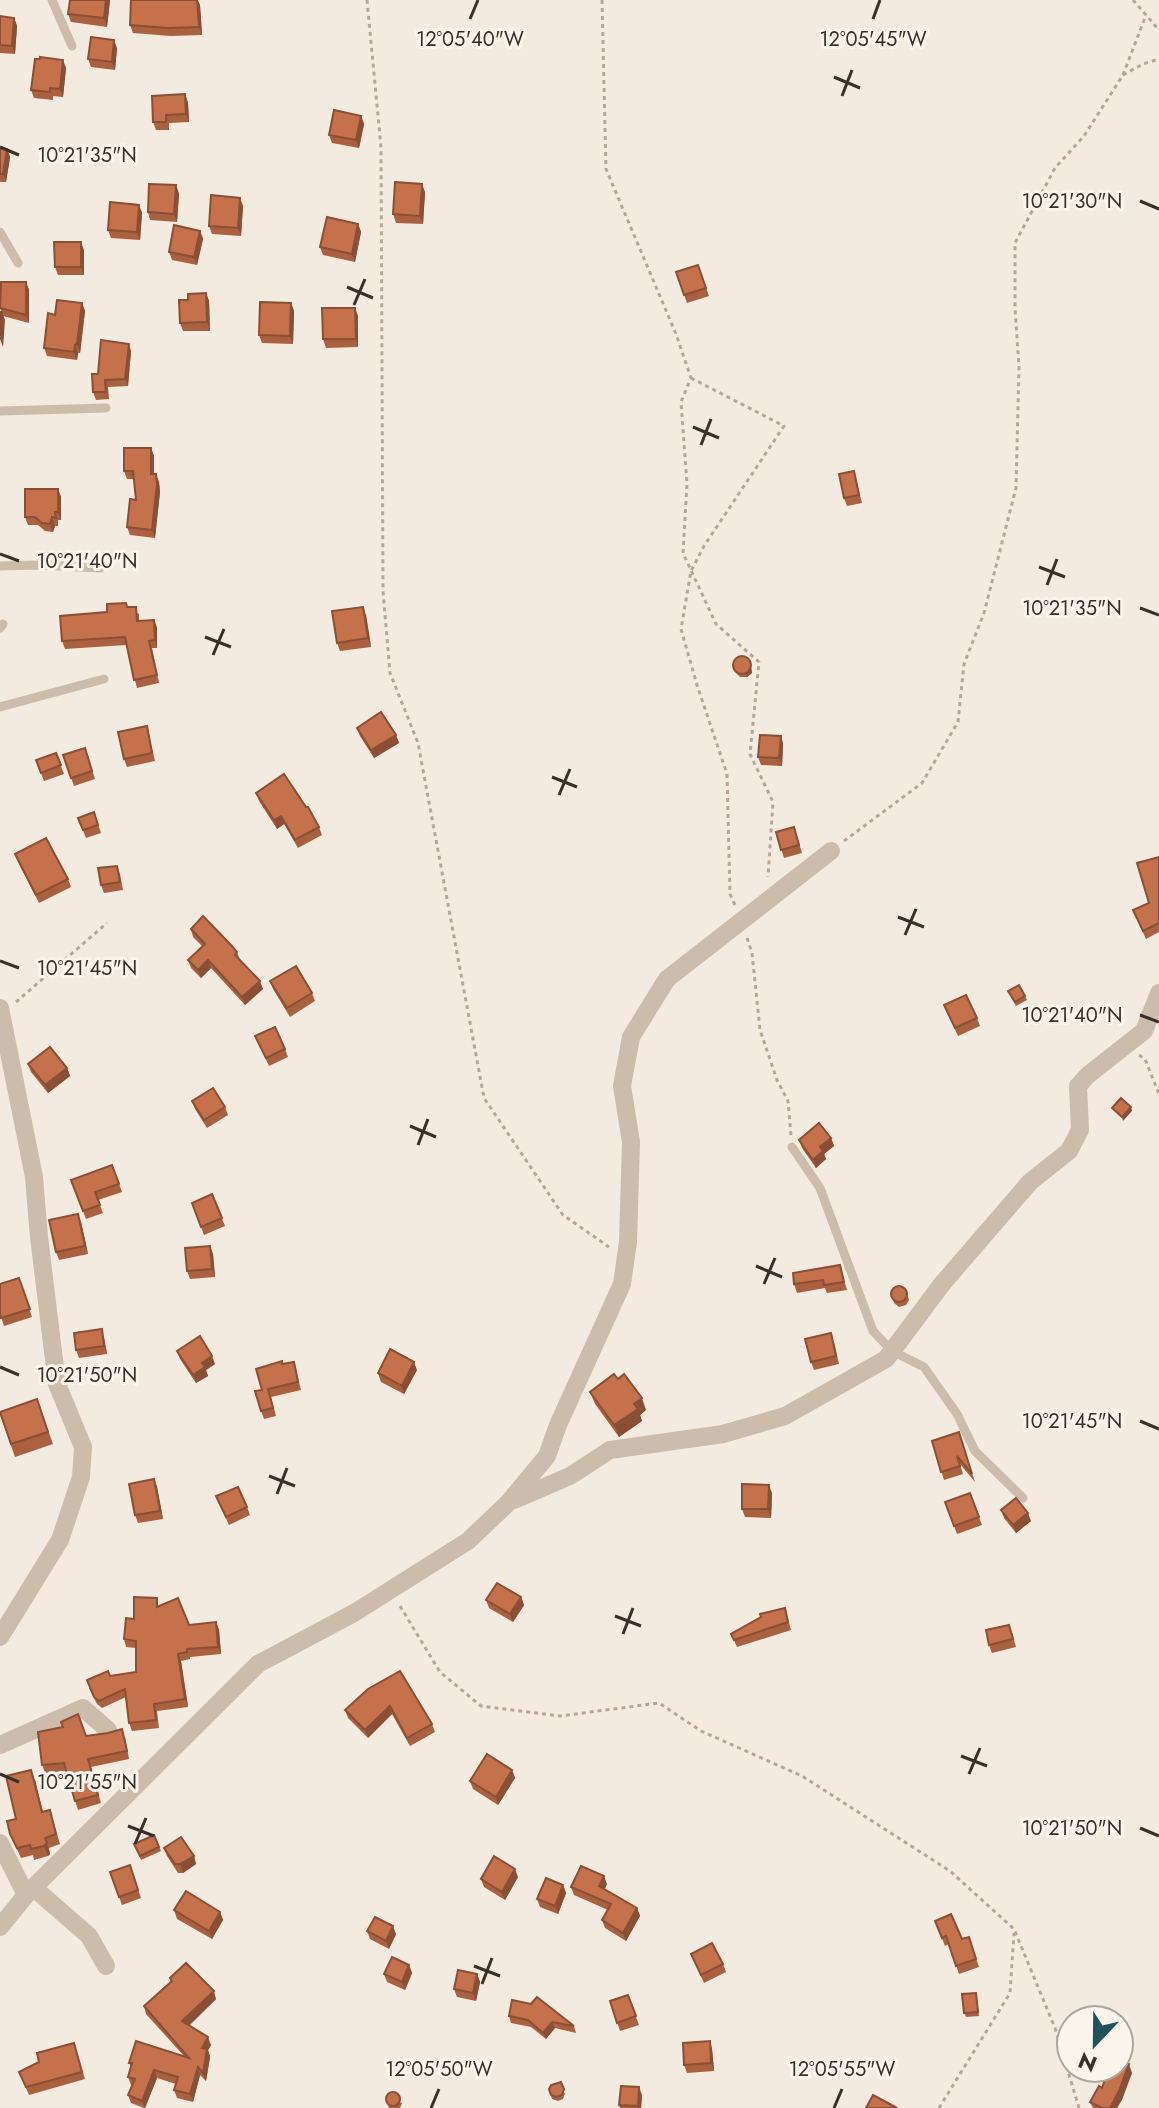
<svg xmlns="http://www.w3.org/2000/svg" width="1159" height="2108" viewBox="0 0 1159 2108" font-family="Jost,sans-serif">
<rect width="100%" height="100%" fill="#f3ebdf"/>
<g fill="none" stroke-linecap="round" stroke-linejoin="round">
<!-- path -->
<g stroke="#b7a695" stroke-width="3" stroke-dasharray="4 4" stroke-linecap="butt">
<polyline points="367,0 381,147 383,591 390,673 418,743 484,1098 563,1215 609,1247"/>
<polyline points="602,0 606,169 676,334 691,378 681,402 687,484 683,553 716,624 759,662 750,754 773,802 768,877"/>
<polyline points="1133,0 1159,30"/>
<polyline points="1123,75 1146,15"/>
<polyline points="691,378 784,426 704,546 691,571 681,629 697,685 727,774 730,894 735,905"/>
<polyline points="844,841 922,783 958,722 964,664 984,613 1016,488 1019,367 1015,308 1015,243 1055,168 1084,136 1123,75 1143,64 1159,59"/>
<polyline points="747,938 752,953 760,1030 777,1080 788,1101 791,1136"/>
<polyline points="16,1002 107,923"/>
<polyline points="1139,1055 1145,1059 1159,1094"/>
<polyline points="400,1606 440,1672 481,1706 560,1716 659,1703 701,1731 802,1776 950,1871 1014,1929 1055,2028 1079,2108"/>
<polyline points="939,2108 1010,1993 1014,1933"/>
</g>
<!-- lane -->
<g stroke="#cbbcab" stroke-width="9">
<polyline points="52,0 72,46"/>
<polyline points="0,232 18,263"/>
<polyline points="0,411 106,408"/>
<polyline points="0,566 39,565 100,568"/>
<polyline points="0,628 3,624"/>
<polyline points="0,707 104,679"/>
<polyline points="792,1147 820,1188 873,1331 892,1351 924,1367 957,1414 975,1451 1023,1498"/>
</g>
<!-- street -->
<g stroke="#cbbcab" stroke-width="18">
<polyline points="0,1008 34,1177 39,1237 57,1384 83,1447 81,1477 60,1540 0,1637"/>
<polyline points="514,1500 570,1476 610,1450 723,1434 785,1416 886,1359 942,1284 1030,1182 1069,1151 1080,1130 1078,1086 1088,1075 1144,1031 1159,993"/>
<polyline points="0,1745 83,1708 108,1730"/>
<polyline points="0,1843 26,1895"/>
<polyline points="34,1888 89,1936 106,1966"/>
<polyline points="0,1927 26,1895 258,1664 354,1613 468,1541 508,1503 547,1456 558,1425 622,1284 628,1242 631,1142 622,1086 631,1037 667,979 831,851"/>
</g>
</g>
<!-- wall -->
<g fill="#a96140">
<polygon points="70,0 110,0 107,27 71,22 68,14"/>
<polygon points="131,0 198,0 200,5 202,35 171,36 133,33 130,25"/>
<polygon points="0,16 14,18 17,26 15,54 0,53"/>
<polygon points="117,48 115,70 91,67 88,59"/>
<polygon points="66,68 63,97 53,96 53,100 34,98 31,90"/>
<polygon points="185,94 188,103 189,122 169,123 169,130 156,130 153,122"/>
<polygon points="361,116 364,124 359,148 332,143 329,135"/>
<polygon points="0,148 7,149 10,157 6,182 0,182"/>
<polygon points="176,185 179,194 177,222 150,220 148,212"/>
<polygon points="425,192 423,224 396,223 393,214"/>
<polygon points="139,205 142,213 140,240 111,238 108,230"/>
<polygon points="243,206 241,236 212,234 209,226"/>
<polygon points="358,224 361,232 355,262 323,255 320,247"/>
<polygon points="200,231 203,239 197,265 172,260 169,252"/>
<polygon points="84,250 84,275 58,275 55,267"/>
<polygon points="698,265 709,296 687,303 676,272"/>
<polygon points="26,282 29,290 29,323 3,316 0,308"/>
<polygon points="206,293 209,301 210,331 183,331 180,323 188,300"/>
<polygon points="82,303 85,311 80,353 78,353 77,360 47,356 44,348 55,315"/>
<polygon points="291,303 294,311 293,344 262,343 259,335"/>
<polygon points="358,316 358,347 326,348 323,339"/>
<polygon points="131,351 128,386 108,387 109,399 96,400 93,392 98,374"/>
<polygon points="151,448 154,456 154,474 159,482 160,492 155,538 130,535 127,527 136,500 134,479 127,479 124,471"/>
<polygon points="854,471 862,503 847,506 844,498"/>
<polygon points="58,489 61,497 61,520 58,520 58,526 55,526 53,532 45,531 38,525 28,525 25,517"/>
<polygon points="126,603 128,607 139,614 139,620 154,620 157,628 157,648 152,648 159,683 137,688 126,645 65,649 62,641 107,612"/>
<polygon points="366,615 371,647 340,651 337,643"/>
<polygon points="750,662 752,673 747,677 740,677 735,672 733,668"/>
<polygon points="147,726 155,761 127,767 124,759"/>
<polygon points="357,728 396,735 399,743 374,758 360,736"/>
<polygon points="781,736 783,744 782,766 761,765 758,757"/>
<polygon points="85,748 95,779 74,786 63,755"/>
<polygon points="56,753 64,774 44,781 36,760"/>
<polygon points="256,793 319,827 322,835 298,848 284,824 277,829 259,801"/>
<polygon points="94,812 101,833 86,838 78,818"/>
<polygon points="794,827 802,853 784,858 776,832"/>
<polygon points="15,854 68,879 71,887 39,903 18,862"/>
<polygon points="1159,857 1159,932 1146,939 1133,910 1149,903"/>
<polygon points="117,866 120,874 123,890 104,893 101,885"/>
<polygon points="191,929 237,952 240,960 263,989 245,1005 211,968 201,978 191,968 188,960 202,946 193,937"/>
<polygon points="270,981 312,993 315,1001 290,1017 273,989"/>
<polygon points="1008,991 1025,996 1027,1000 1016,1006"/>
<polygon points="944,1005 977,1018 980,1026 958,1036"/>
<polygon points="255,1036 285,1049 288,1057 269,1066"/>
<polygon points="28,1064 67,1068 70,1076 48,1093 31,1072"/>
<polygon points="192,1101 225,1107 228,1115 207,1128 195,1109"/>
<polygon points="831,1138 834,1146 824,1154 826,1159 816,1168 802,1148 799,1140"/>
<polygon points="112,1165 122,1192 98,1200 103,1213 86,1219 71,1180"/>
<polygon points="212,1194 225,1226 204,1235 192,1203"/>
<polygon points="81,1222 88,1254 59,1260 56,1252"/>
<polygon points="213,1254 215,1277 190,1279 187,1271"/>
<polygon points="840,1265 847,1290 827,1293 825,1288 797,1293 794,1284"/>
<polygon points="19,1278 32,1317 4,1326 0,1314"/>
<polygon points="906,1289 909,1300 906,1305 899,1307 894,1303 891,1293"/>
<polygon points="104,1338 107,1354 79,1358 76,1350"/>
<polygon points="834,1342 839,1364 814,1370 811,1362"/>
<polygon points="177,1351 215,1364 206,1370 208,1376 196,1383 180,1359"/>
<polygon points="283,1364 296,1370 301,1390 271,1397 276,1416 264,1419 261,1411 262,1390"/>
<polygon points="417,1370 404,1394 381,1382 378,1373"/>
<polygon points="590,1392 646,1410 640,1415 642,1421 619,1437 595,1404"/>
<polygon points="37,1399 53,1444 15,1457 0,1414"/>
<polygon points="959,1432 975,1482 960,1464 963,1474 944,1480 932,1441"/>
<polygon points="154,1479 157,1487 163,1519 138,1523 135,1515"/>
<polygon points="772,1493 771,1518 745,1517 742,1509"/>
<polygon points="970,1493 982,1525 957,1534 945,1502"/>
<polygon points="216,1496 247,1507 250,1515 229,1525"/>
<polygon points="1001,1510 1031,1521 1016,1533 1004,1518"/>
<polygon points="521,1597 524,1605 513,1622 489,1608 486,1600"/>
<polygon points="160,1606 189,1625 216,1622 219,1630 221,1654 190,1657 190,1659 181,1661 188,1707 157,1711 159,1728 132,1731 129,1723 126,1697 102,1708 97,1704 89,1688 110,1676 136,1672 136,1648 126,1647 124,1639 134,1619"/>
<polygon points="785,1608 791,1630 737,1647 731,1634"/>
<polygon points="1012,1633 1016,1647 992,1653 989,1645"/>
<polygon points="368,1689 432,1724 435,1732 410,1746 392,1714 368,1738 348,1718 345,1710"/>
<polygon points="86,1736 125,1737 129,1759 91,1767 101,1803 78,1810 66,1771 45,1773 42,1765"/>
<polygon points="512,1770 515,1778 498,1805 473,1789 470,1781"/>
<polygon points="35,1780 43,1812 50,1810 60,1844 49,1848 50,1854 48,1856 34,1860 33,1855 21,1858 10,1834 16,1819"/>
<polygon points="154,1835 161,1851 141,1860 134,1844"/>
<polygon points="164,1848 194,1856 196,1864 183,1873 178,1873 167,1856"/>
<polygon points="130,1865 141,1898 122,1905 110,1872"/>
<polygon points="518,1877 505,1900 484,1887 481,1879"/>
<polygon points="607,1884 605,1889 637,1908 640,1916 626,1941 605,1928 602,1920 608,1910 574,1895 571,1887"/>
<polygon points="563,1885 566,1893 558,1914 540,1907 537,1899"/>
<polygon points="174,1910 220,1912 223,1920 212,1939 177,1919"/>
<polygon points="935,1921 962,1939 969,1937 979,1967 959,1974 949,1944 945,1946"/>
<polygon points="367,1931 396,1934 389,1949 370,1939"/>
<polygon points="691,1954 723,1964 726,1972 704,1983"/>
<polygon points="409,1965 412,1973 405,1990 387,1982 384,1974"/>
<polygon points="477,1974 480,1982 476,2001 457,1997 454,1989"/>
<polygon points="170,1978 216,1999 189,2026 211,2045 208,2050 210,2057 206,2081 200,2075 193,2102 177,2098 174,2090 176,2084 157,2078 145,2108 144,2108 131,2103 128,2095 132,2085 131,2085 128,2077 131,2067 129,2063 184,2056 146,2014 144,2006 171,1982"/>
<polygon points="628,1995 639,2025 620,2031 610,2001"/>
<polygon points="977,1997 979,2016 966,2017 964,2013"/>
<polygon points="531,2004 574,2026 576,2033 555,2028 546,2039 531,2027 511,2023 509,2016"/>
<polygon points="710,2041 712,2049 714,2071 687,2073 684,2065"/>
<polygon points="74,2043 85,2079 29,2095 19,2072"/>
<polygon points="1132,2073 1117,2108 1093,2108 1090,2102 1102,2088"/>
<polygon points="549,2089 565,2093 563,2099 558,2101 552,2099"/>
<polygon points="642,2095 641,2108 620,2108 619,2105"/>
<polygon points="386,2098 402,2103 400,2108 389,2108"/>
</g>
<!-- shaded-wall -->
<g fill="#8a4f34">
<polygon points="106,0 110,0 107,27 104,18"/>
<polygon points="197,0 200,5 202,35 199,27"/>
<polygon points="14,18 17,26 15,54 12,46"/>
<polygon points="114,40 117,48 115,70 112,62"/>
<polygon points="63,60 66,68 63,97 60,89"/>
<polygon points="185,94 188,103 189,122 186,114"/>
<polygon points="361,116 364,124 359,148 356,140"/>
<polygon points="7,149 10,157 6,182 3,174"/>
<polygon points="422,184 425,192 423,224 420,216"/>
<polygon points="176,185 179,194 177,222 174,214"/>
<polygon points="240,198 243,206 241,236 238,228"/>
<polygon points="139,205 142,213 140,240 137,232"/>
<polygon points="358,224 361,232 355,262 352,254"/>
<polygon points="200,231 203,239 197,265 194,257"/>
<polygon points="81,242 84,250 84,275 81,267"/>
<polygon points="26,282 29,290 29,323 26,315"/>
<polygon points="206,293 209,301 210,331 207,322"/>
<polygon points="82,303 85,311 80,353 77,344"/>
<polygon points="291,303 294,311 293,344 290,336"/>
<polygon points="355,308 358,316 358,347 356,339"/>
<polygon points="2,312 5,320 3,347 0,339"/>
<polygon points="129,344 131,351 128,386 125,379"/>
<polygon points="75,345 78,353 77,360 74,352"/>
<polygon points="151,448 154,456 154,482 151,474"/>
<polygon points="156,474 159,482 160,492 155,538 152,530"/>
<polygon points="58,489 61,497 61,520 58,512"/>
<polygon points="52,517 55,526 53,532 50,524"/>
<polygon points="363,607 366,615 371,647 368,638"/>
<polygon points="154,620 157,628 157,648 155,640"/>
<polygon points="750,662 752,673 747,677 745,673"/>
<polygon points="396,735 399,743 374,758 371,750"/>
<polygon points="781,736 783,744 782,766 779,758"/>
<polygon points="281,816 284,824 277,829 274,820"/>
<polygon points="208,960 211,968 201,978 198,970"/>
<polygon points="260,981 263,989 245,1005 242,997"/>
<polygon points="67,1068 70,1076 48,1093 45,1085"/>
<polygon points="1131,1107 1132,1111 1123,1121 1122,1117"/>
<polygon points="831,1138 834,1146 824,1154 826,1159 816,1168 813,1160 820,1147"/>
<polygon points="78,1214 81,1222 88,1254 85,1246"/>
<polygon points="210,1246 213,1254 215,1277 212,1269"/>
<polygon points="102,1329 104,1338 107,1354 104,1346"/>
<polygon points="212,1356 215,1364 206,1370 208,1376 196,1383 193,1375 202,1363"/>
<polygon points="414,1362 417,1370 404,1394 402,1386"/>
<polygon points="642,1398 646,1410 640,1415 642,1421 619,1437 614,1425 634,1404"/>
<polygon points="154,1479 157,1487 163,1519 160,1511"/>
<polygon points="769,1485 772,1493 771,1518 768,1509"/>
<polygon points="1028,1513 1031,1521 1016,1533 1013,1525"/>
<polygon points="521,1597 524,1605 513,1622 510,1614"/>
<polygon points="216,1622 219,1630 221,1654 218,1647"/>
<polygon points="178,1654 181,1661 188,1707 185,1699"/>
<polygon points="390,1706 392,1714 368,1738 365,1730"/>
<polygon points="31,1770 35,1780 45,1823 42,1812"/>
<polygon points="512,1770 515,1778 498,1805 496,1797"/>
<polygon points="45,1838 50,1854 48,1856 44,1846"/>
<polygon points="194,1856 196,1864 183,1873 180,1864"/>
<polygon points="515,1869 518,1877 505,1900 502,1892"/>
<polygon points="604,1876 607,1884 602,1894 599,1886"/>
<polygon points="563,1885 566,1893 558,1914 555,1906"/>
<polygon points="637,1908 640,1916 626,1941 623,1933"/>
<polygon points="220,1912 223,1920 212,1939 209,1931"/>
<polygon points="393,1926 396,1934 389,1949 386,1941"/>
<polygon points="409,1965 412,1973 405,1990 402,1982"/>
<polygon points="477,1974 480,1982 476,2001 473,1993"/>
<polygon points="214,1991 216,1999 185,2029 182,2021"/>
<polygon points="552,2022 555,2028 546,2039 543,2033"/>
<polygon points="208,2037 211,2045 208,2050 210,2057 206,2081 203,2073 202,2048"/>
<polygon points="710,2041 712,2049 714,2071 711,2063"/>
<polygon points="1129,2064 1132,2073 1122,2100 1117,2108 1110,2108"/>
<polygon points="198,2067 200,2075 193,2102 190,2094"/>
<polygon points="154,2070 157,2078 145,2108 142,2101"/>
<polygon points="639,2087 642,2095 641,2108 638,2108 638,2106"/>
</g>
<!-- building -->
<g fill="#c5714b" stroke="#8a4f34" stroke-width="2">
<polygon points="70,0 106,0 104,18 68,14"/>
<polygon points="131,0 197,0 199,27 168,28 130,25"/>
<polygon points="0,16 14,18 12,46 0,45"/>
<polygon points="91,37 114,40 112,62 88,59"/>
<polygon points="40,57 63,60 60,89 50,88 50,92 31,90 35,59 40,59"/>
<polygon points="185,94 186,114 166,115 166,122 153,122 152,96"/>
<polygon points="334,110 361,116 356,140 329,135"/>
<polygon points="0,148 7,149 3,174 0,174"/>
<polygon points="395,182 422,184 420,216 393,214"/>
<polygon points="149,184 176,185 174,214 148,212"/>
<polygon points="211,195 240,198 238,228 209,226"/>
<polygon points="110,202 139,205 137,232 108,230"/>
<polygon points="327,217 358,224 352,254 320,247"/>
<polygon points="174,225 200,231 194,257 169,252"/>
<polygon points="54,242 81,242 81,267 55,267"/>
<polygon points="698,265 706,288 684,295 676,272"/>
<polygon points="1,282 26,282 26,315 0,308"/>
<polygon points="206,293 207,322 180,323 179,300 188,300 188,294"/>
<polygon points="57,300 82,303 77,344 75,345 74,352 44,348 48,313 55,315"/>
<polygon points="260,302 291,303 290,336 259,335"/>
<polygon points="322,308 355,308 356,339 323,339"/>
<polygon points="0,312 2,312 0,336"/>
<polygon points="101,340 129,344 125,379 105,380 106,392 93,392 92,374 98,374"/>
<polygon points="124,448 151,448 151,474 156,474 157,484 152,530 127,527 130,499 136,500 133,471 124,471"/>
<polygon points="854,471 859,495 844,498 839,474"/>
<polygon points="25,489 58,489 58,512 55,512 56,518 52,517 50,524 42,523 35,517 25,517"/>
<polygon points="126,603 127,607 136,607 137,621 154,620 155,640 149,641 157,675 134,680 125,637 62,641 60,616 107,612 107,604"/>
<polygon points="363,607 368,638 337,643 332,611"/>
<circle cx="742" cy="665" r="9"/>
<polygon points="381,712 396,735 371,750 357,728"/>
<polygon points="147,726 152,753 124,759 118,732"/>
<polygon points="760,735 781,736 779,758 758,757"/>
<polygon points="85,748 92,771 71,778 63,755"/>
<polygon points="56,753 61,765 41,773 36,760"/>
<polygon points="284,774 306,807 308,807 319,827 295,840 281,816 274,820 256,793"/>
<polygon points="94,812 98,825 83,830 78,818"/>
<polygon points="794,827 799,845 781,850 776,832"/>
<polygon points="46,838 68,879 36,895 15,854"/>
<polygon points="1159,857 1159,923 1143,931 1133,910 1149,903 1137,863"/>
<polygon points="117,866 120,882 101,885 98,868"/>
<polygon points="203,916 231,945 237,952 235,955 260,981 242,997 208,960 198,970 188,960 205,944 191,929"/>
<polygon points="296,966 312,993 287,1008 270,981"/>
<polygon points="1019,985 1025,996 1015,1002 1008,991"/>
<polygon points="966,995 977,1018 955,1028 944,1005"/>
<polygon points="275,1027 285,1049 266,1058 255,1036"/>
<polygon points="50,1047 67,1068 45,1085 28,1064"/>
<polygon points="213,1088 225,1107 204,1120 192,1101"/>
<polygon points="1121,1098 1131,1107 1122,1117 1112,1108"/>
<polygon points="819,1123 831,1138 820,1147 823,1151 813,1160 799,1140"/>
<polygon points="112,1165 119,1184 95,1192 100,1205 83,1211 71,1180"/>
<polygon points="212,1194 222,1218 201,1227 192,1203"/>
<polygon points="78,1214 85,1246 56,1252 49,1220"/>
<polygon points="210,1246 212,1269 187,1271 185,1248"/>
<polygon points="840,1265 844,1282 824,1285 823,1280 794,1284 793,1273"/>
<polygon points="19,1278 30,1309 1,1318 0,1314 0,1284"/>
<circle cx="899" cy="1294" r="8"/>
<polygon points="102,1329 104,1346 76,1350 74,1333"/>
<polygon points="831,1333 836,1356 811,1362 805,1339"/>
<polygon points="200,1336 212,1356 202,1363 205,1367 193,1375 177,1351"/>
<polygon points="390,1349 414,1362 402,1386 378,1373"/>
<polygon points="282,1361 282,1364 294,1362 298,1382 268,1389 273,1408 261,1411 255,1391 262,1390 256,1369"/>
<polygon points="614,1374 618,1379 624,1374 642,1398 634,1404 638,1409 614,1425 590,1392"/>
<polygon points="37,1399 48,1432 11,1444 0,1412"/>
<polygon points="959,1432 972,1474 957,1456 960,1466 941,1472 932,1441"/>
<polygon points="154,1479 160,1511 135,1515 129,1484"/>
<polygon points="742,1484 769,1485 768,1509 742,1509"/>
<polygon points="238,1487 247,1507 226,1517 216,1496"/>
<polygon points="970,1493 979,1517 954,1526 945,1502"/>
<polygon points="1016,1498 1028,1513 1013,1525 1001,1510"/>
<polygon points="497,1583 521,1597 510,1614 486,1600"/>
<polygon points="134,1597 157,1598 157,1607 178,1598 189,1625 216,1622 218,1647 187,1649 187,1652 178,1654 185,1699 154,1704 156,1720 129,1723 125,1689 99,1701 94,1697 87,1680 108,1671 110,1676 136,1672 136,1641 124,1639 126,1618 134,1619"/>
<polygon points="785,1608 788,1622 734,1640 731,1634 761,1617 760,1614"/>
<polygon points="1009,1625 1013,1639 989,1645 986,1630"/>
<polygon points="400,1671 432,1724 407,1738 390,1706 365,1730 345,1710 368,1689"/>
<polygon points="78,1714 86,1736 108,1733 122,1729 127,1751 88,1759 98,1795 75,1801 64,1763 42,1765 38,1732 63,1727 61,1722"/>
<polygon points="487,1754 512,1770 496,1797 470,1781"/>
<polygon points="31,1770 42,1812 50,1810 56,1834 45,1838 47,1843 44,1846 31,1849 30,1845 17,1848 10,1834 7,1821 16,1819 6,1776"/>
<polygon points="154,1835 159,1847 140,1856 134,1844"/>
<polygon points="181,1837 194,1856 180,1864 175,1864 164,1848"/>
<polygon points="494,1856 515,1869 502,1892 481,1879"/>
<polygon points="130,1865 138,1890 119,1897 110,1872"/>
<polygon points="581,1866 604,1876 599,1886 637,1908 623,1933 602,1920 611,1904 571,1887"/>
<polygon points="546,1878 563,1885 555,1906 537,1899"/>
<polygon points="186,1891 220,1912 209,1931 174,1910"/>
<polygon points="951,1914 962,1939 969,1937 976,1959 956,1966 946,1936 942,1938 935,1921"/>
<polygon points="375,1917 393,1926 386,1941 367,1931"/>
<polygon points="712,1943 723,1964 701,1975 691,1954"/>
<polygon points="392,1957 409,1965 402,1982 384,1974"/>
<polygon points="186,1963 214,1991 182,2021 208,2037 202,2048 207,2049 203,2073 198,2067 190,2094 174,2090 178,2077 154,2070 142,2101 128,2095 135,2079 128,2077 132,2063 129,2063 136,2041 189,2058 144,2006 172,1981 170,1978"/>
<polygon points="458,1970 477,1974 473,1993 454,1989"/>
<polygon points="976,1993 978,2012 964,2013 962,1994"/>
<polygon points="628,1995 636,2016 617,2023 610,2001"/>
<polygon points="537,1997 574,2026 552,2022 543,2033 528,2020 509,2016 512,2000 531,2004"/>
<polygon points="710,2041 711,2063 684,2065 683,2043"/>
<polygon points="74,2043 82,2072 26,2087 19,2072 39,2062 37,2053"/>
<polygon points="1119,2060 1129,2064 1119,2091 1110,2108 1102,2108 1090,2102 1099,2086 1102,2088 1109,2068 1119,2068"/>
<polygon points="561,2082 564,2089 562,2095 556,2097 551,2095 549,2089 551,2085"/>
<polygon points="621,2086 639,2087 638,2106 619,2105"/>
<circle cx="393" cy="2099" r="7"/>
<polygon points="873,2095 897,2108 866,2108"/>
</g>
<!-- ticks -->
<path fill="none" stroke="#39302a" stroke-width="3" d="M 470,19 L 478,0M 873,19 L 880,0M 834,77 L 860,88M 842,96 L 852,70M 0,147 L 19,155M 1140,201 L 1159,209M 347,287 L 373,298M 354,305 L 365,279M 693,427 L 719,438M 701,445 L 711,419M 0,554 L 19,561M 1039,567 L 1065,577M 1047,585 L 1057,559M 1140,608 L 1159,615M 205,637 L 231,647M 213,655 L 224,629M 552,777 L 577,787M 559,795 L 570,769M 898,917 L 924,927M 905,935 L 916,909M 0,961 L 19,968M 1140,1015 L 1159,1022M 410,1126 L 436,1137M 418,1145 L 428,1119M 756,1266 L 782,1277M 764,1284 L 775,1258M 0,1367 L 19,1375M 1140,1421 L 1159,1429M 269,1476 L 295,1486M 277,1494 L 287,1468M 615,1616 L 641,1626M 623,1634 L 633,1608M 961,1756 L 987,1766M 0,1774 L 19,1782M 969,1774 L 980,1748M 128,1826 L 154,1836M 1140,1828 L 1159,1836M 135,1844 L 146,1818M 474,1966 L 500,1976M 482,1984 L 492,1958M 431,2108 L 439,2089M 834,2108 L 842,2089"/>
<g font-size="20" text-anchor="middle" fill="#39302a" stroke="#faf5ec" stroke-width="6" stroke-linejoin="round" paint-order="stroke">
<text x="470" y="46">12°05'40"W</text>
<text x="873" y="46">12°05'45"W</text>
<text x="87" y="162">10°21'35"N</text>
<text x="1072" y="208">10°21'30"N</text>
<text x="87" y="568">10°21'40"N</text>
<text x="1072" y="615">10°21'35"N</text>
<text x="87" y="975">10°21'45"N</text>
<text x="1072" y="1022">10°21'40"N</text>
<text x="87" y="1382">10°21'50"N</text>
<text x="1072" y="1428">10°21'45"N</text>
<text x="87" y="1789">10°21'55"N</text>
<text x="1072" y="1835">10°21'50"N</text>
<text x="439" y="2076">12°05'50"W</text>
<text x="842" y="2076">12°05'55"W</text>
</g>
<!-- north arrow -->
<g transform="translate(1095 2044) rotate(202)"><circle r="38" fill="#faf5ec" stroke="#ada69e" stroke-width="2"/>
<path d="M0-6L14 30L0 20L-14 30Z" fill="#1f535b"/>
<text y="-12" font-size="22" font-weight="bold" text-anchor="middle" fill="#39302a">N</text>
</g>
</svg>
